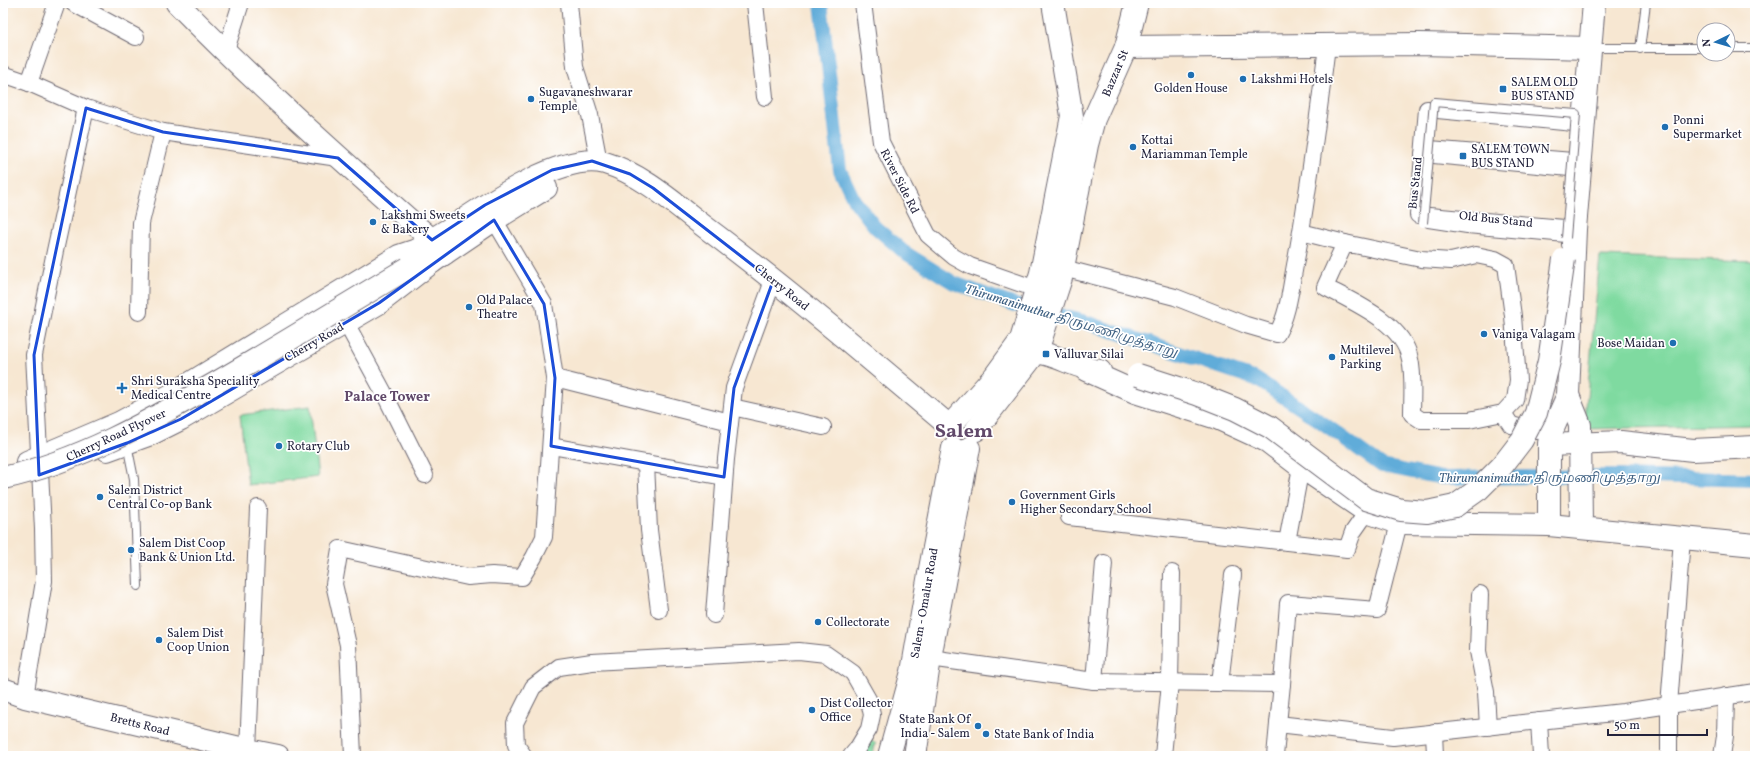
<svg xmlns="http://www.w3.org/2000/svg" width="1758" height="759" viewBox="0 0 1758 759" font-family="Vollkorn,'Noto Serif Tamil',serif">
<defs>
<pattern id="garden-furrows" width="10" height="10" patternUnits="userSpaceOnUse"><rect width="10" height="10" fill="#7fdaa0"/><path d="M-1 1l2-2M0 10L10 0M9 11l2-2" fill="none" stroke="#6dbb8b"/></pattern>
</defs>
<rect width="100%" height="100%" fill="#fff"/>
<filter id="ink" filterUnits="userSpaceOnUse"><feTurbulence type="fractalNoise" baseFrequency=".025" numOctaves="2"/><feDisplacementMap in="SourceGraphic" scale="8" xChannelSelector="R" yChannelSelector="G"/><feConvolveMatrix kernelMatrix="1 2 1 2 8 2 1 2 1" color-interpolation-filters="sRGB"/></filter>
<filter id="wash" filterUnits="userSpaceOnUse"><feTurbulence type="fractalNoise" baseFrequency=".012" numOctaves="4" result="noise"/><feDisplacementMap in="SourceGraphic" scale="16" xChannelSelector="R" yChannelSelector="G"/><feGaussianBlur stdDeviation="0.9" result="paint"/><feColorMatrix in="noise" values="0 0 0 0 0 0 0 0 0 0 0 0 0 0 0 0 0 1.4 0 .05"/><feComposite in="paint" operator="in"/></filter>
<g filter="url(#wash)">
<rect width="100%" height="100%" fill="#f7e7d2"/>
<!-- garden -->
<polygon fill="url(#garden-furrows)" stroke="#507e6e" points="869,740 876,743 872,756 856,756"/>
<!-- pitch -->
<g fill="#7fdaa0" stroke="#507e6e">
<polygon points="1600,256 1755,261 1755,425 1584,429"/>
<polygon points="310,406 318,477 248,485 240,415"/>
</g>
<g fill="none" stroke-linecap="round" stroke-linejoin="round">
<!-- canal -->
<polyline stroke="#61acd9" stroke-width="14" points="821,3 840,170 854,200 875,227 904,252 954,283 1015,305 1082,321 1256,379 1320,421 1382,466 1442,478 1617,476 1755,480"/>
</g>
</g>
<g filter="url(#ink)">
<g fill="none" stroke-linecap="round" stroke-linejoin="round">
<defs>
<g id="lane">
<polyline points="1591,48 1704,48"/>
<polyline points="1728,48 1755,48"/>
<polyline points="1640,49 1646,3"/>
<polyline points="1430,145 1573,157"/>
<polyline points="1428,223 1467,229 1566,238 1566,245"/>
<polyline points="127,444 134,479 138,586"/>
</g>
<g id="street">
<polyline points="73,3 136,37"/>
<polyline points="569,3 575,67 590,115 599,162"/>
<polyline points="755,3 765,97"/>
<polyline points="863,3 881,142 928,235 954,257 970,266 1036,289"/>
<polyline points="225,53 241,3"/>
<polyline points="3,74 29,83 86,108 163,132 338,158"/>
<polyline points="29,83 57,3"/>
<polyline points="1423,154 1580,169"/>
<polyline points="489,211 544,304 555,378 730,422"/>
<polyline points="1575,229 1418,215 1427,109 1584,124"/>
<polyline points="1301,232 1345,243"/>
<path d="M 1345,243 L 1421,259 L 1451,261 L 1476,255 L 1495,259 L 1506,265 L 1513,316 L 1518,380 L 1515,400 L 1503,413 L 1469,420 L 1421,420 L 1412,414 C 1412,397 1414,376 1410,359 C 1403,323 1355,303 1325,287 Z"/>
<path d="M 1063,268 L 1175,297 L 1246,325 L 1277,334 C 1289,313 1291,284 1296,260 C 1309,189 1318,118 1327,46"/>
<polyline points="139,312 141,223 163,132"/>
<polyline points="346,323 383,391 425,475"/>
<polyline points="732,407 823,427"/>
<polyline points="1503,413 1511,425 1537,431"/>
<polyline points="551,446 724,477"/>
<polyline points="646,463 649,530 659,610"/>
<polyline points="1069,517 1347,549 1353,532 1367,512"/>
<polyline points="1287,542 1301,467"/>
<polyline points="1480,594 1478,651 1486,692 1488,727"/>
<polyline points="714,615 726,459 734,388 773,281"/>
<polyline points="930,658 1094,681 1282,684 1278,724 1393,737 1623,712 1755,692"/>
<polyline points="1094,681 1104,563"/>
<polyline points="1220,683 1233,575"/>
<polyline points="1282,684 1288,603 1377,610 1399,523"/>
<polyline points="25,697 44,581 43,529 34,355 55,251 86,108"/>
<polyline points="1539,721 1541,756"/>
<polyline points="1434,732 1435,756"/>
<polyline points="248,750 258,508"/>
<polyline points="353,756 348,645 334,584 340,549 468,577 492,575 522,577 534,557 544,537 555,378"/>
<polyline points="524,756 516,745 515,723 533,687 559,667 592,662 799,651 826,654 853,673 869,701 872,715 869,729 857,749 851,756"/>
<polyline points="1163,756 1170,682 1172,573"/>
<polyline points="1275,756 1278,724"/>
<polyline points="1669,756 1669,705 1682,539"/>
<polyline points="1722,756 1725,736 1726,696"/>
</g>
<g id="secondary">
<path d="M 177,3 C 258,86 345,163 432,240 L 444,254"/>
<polyline points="1549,445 1621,442 1693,450 1755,447"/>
<polyline points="107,450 151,434 181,419 379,303 432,262"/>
<polyline points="27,462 119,423 171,395 399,256 420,249"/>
</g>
<g id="primary">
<polyline points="1126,47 1420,44 1590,48"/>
<path d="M 408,268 C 412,262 416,253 421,248 C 430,240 443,233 454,226 C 487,204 564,151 605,163 C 642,174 675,204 705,227 C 789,290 869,358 948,425"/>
<polyline points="408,268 432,262 494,220 546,188"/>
<path d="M 1024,352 C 1053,350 1071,368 1100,371"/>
<polyline points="1086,370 1135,392 1217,418 1267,441 1301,467 1367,512 1399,523 1549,525 1755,545"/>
<polyline points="1568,395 1580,425 1581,527"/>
<polyline points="956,419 994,377 1021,340 1041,273 1072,116 1053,3"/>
<polyline points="976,430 1037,351 1061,278 1087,145 1094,119 1126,47 1137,3"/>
<polyline points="1549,525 1549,445 1550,435 1568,395 1575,229 1594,3"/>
<polyline points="3,689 25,697 248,750 278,756"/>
<polyline points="889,756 912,672 929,574 953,448"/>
<polyline points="915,756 930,658 969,448"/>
</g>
</defs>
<!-- lane casing -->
<use href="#lane" stroke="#6d6770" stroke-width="10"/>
<!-- street casing -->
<use href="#street" stroke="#6d6770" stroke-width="18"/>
<!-- secondary casing -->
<use href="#secondary" stroke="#6d6770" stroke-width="24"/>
<!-- primary casing -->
<use href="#primary" stroke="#6d6770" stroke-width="24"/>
<!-- lane -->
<use href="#lane" stroke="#fff" stroke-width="8"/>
<!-- street -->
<use href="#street" stroke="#fff" stroke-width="16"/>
<!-- secondary -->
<use href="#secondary" stroke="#fff" stroke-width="22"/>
<!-- primary -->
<use href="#primary" stroke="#fff" stroke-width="22"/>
<defs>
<polyline id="lane-bridge" points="1423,223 1434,102 1576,114 1566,238"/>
<g id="primary-bridge">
<polyline points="1138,375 1197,394 1235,409 1270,427 1366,499 1401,510 1427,512 1455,506 1479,489 1502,466 1522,440 1536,413 1549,361 1564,259"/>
<path d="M 3,478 C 78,462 150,421 216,383 C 280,346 344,306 408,268"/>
</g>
</defs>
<!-- lane-bridge casing -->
<use href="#lane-bridge" stroke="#6d6770" stroke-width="10" stroke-linecap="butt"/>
<!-- primary-bridge casing -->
<use href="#primary-bridge" stroke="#6d6770" stroke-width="24" stroke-linecap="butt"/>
<!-- lane-bridge -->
<use href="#lane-bridge" stroke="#fff" stroke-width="8"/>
<!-- primary-bridge -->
<use href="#primary-bridge" stroke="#fff" stroke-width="22"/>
</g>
</g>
<!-- marked area -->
<path fill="none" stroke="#1d4ed8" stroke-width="3" stroke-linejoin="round" d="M 86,108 L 163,132 L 338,158 L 432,240 L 485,205 L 552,170 L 592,161 L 630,174 L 653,188 L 773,281 L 734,388 L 724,477 L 551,446 L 555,378 L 544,304 L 494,220 L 379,303 L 181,419 L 127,443 L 39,475 L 34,355 Z"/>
<!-- markers -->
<g fill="#1f6fb2" stroke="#fff" stroke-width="1.5">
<circle cx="1191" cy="75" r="4"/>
<circle cx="1243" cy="79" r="4"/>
<rect x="1499" y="85" width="8" height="8" rx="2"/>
<circle cx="531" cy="99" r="4"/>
<circle cx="1665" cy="127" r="4"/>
<circle cx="1133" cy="147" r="4"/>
<rect x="1459" y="152" width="8" height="8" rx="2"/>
<circle cx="373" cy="222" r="4"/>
<circle cx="469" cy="307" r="4"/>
<circle cx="1484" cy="334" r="4"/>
<circle cx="1673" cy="343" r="4"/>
<rect x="1042" y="350" width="8" height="8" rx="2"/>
<circle cx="1332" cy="357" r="4"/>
<path d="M120 382h4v4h4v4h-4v4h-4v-4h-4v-4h4z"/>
<circle cx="279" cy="446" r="4"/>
<circle cx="100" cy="497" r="4"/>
<circle cx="1012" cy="502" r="4"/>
<circle cx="131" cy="550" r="4"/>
<circle cx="818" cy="622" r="4"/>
<circle cx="159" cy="640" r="4"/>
<circle cx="812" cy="710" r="4"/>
<circle cx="978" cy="726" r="4"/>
<circle cx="986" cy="734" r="4"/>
</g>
<g text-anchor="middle" stroke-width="3.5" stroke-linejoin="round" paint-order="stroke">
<!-- street labels -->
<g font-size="12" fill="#22223b" stroke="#fff">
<text transform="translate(1115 73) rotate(-67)" y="4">Bazzar St</text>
<text transform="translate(900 181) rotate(63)" y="4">River Side Rd</text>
<text transform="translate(1415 183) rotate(-84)" y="4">Bus Stand</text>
<text transform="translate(1496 219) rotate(6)" y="4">Old Bus Stand</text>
<text transform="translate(782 287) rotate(39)" y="4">Cherry Road</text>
<text transform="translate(314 342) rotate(-30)" y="4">Cherry Road</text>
<text transform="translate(116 435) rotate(-25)" y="4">Cherry Road Flyover</text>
<text transform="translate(924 603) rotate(-80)" y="4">Salem - Omalur Road</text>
<text transform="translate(140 724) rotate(14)" y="4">Bretts Road</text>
</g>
<!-- poi labels -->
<g font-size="12" fill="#22223b" stroke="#fff" text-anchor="start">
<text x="1251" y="83">Lakshmi Hotels</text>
<text x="1511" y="86">SALEM OLD<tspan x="1511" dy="14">BUS STAND</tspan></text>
<text x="1191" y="92" text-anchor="middle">Golden House</text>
<text x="539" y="96">Sugavaneshwarar<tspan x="539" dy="14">Temple</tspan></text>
<text x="1673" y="124">Ponni<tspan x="1673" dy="14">Supermarket</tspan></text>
<text x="1141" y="144">Kottai<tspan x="1141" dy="14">Mariamman Temple</tspan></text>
<text x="1471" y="153">SALEM TOWN<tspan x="1471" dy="14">BUS STAND</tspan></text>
<text x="381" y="219">Lakshmi Sweets<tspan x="381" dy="14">&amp; Bakery</tspan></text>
<text x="477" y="304">Old Palace<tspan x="477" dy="14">Theatre</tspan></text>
<text x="1492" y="338">Vaniga Valagam</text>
<text x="1665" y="347" text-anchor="end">Bose Maidan</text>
<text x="1340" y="354">Multilevel<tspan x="1340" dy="14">Parking</tspan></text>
<text x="1054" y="358">Valluvar Silai</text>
<text x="131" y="385">Shri Suraksha Speciality<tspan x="131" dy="14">Medical Centre</tspan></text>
<text x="287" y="450">Rotary Club</text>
<text x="108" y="494">Salem District<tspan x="108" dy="14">Central Co-op Bank</tspan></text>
<text x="1020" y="499">Government Girls<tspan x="1020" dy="14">Higher Secondary School</tspan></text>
<text x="139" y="547">Salem Dist Coop<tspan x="139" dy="14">Bank &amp; Union Ltd.</tspan></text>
<text x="826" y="626">Collectorate</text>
<text x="167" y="637">Salem Dist<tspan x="167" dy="14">Coop Union</tspan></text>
<text x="820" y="707">Dist Collector<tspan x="820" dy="14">Office</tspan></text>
<text x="970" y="723" text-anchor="end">State Bank Of<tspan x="970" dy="14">India - Salem</tspan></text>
<text x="994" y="738">State Bank of India</text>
</g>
<!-- water labels -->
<g font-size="13" font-style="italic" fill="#3e6082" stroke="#fff">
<text transform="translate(1072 320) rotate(17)" y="5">Thirumanimuthar திருமணிமுத்தாறு</text>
<text x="1550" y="482">Thirumanimuthar திருமணிமுத்தாறு</text>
</g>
<!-- quarter labels -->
<g font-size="14" font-weight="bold" fill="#61496a" stroke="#fff">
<text x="387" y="401">Palace Tower</text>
</g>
<!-- town labels -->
<g font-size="20" font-weight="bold" fill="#61496a" stroke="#fff">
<text x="964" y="437">Salem</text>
</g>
</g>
<!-- margin -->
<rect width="1758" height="759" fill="none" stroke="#fff" stroke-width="16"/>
<!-- north arrow -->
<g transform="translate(1716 42) rotate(265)"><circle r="19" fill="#ffffff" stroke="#a7a7b1"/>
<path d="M0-3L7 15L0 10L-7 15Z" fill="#1f6fb2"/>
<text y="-6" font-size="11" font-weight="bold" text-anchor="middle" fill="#22223b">N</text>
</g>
<!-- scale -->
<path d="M1608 729v6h99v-6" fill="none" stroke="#22223b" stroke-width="2"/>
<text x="1614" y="729" font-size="12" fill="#22223b" stroke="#ffffff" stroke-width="3" paint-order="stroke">50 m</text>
</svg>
